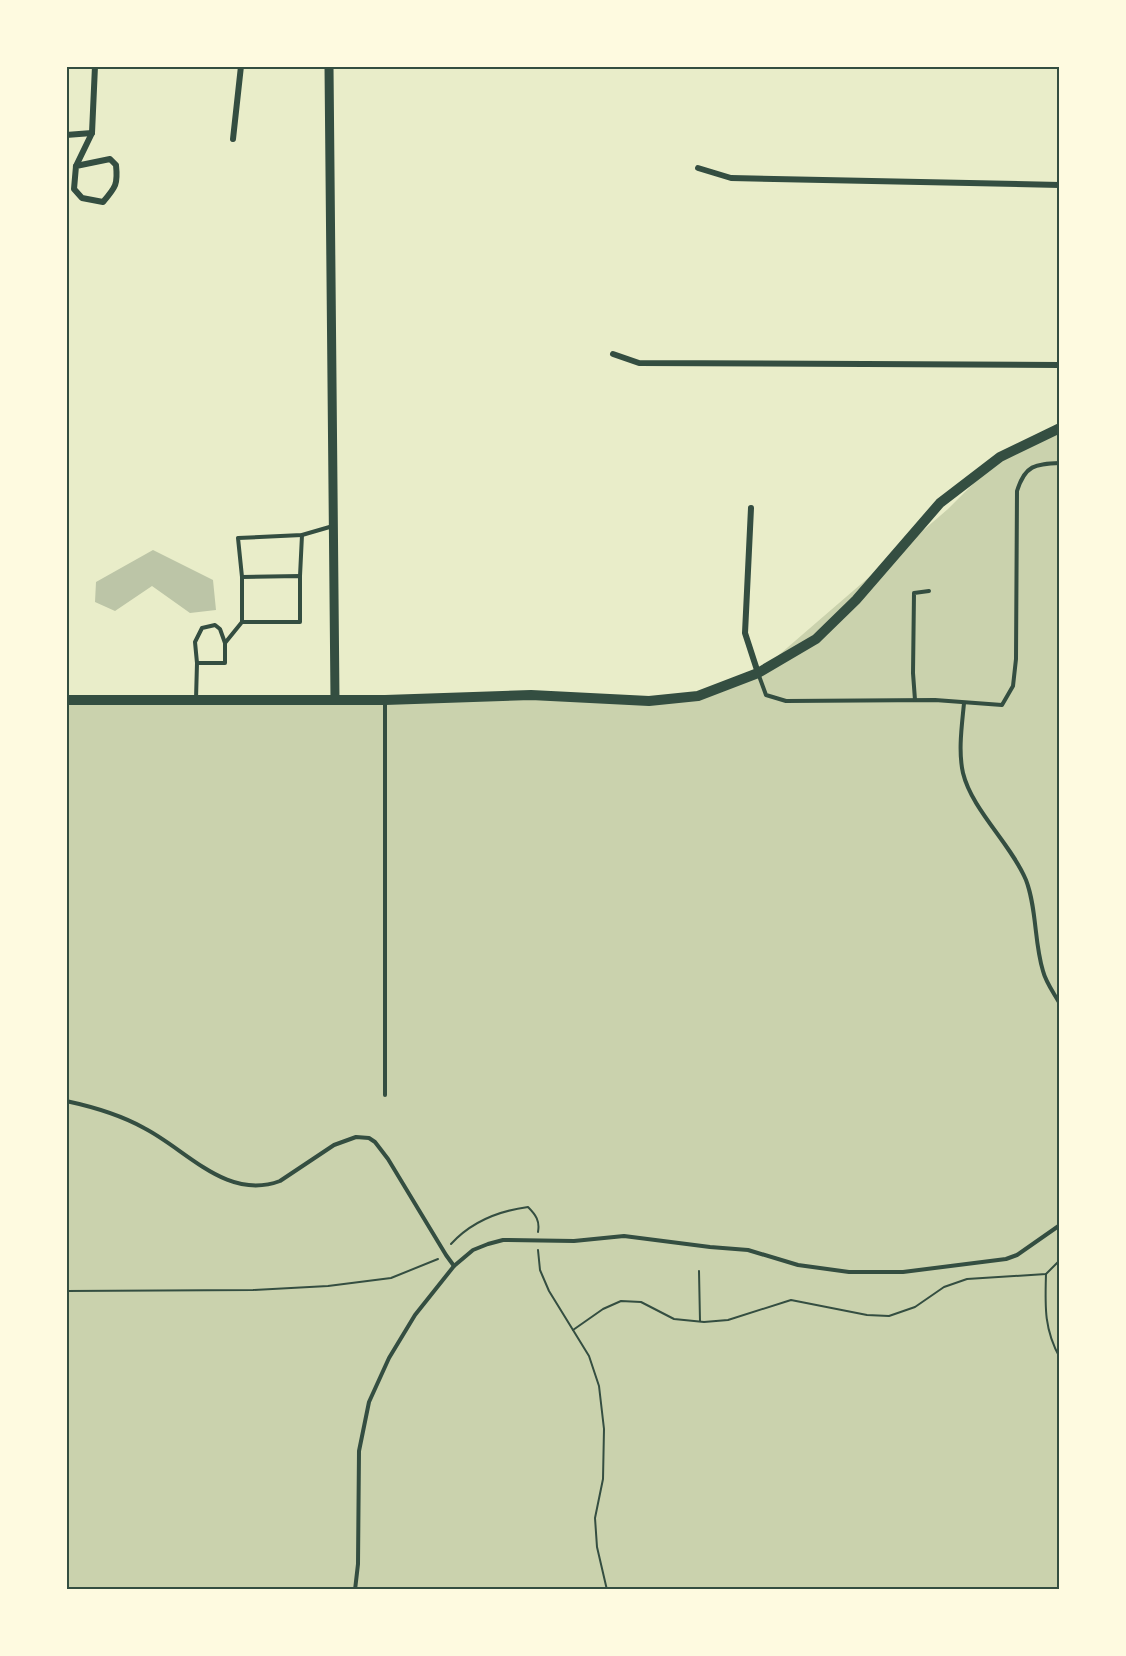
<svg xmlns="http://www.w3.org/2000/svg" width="1126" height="1656" viewBox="0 0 1126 1656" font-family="Figtree,sans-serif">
<rect width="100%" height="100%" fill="#e9edc9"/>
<!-- green -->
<polygon fill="#cad2ad" points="1060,428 1060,1590 66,1590 66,696 552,695 649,701 698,696 758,673 948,509 1000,457"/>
<!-- building -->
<polygon fill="#bcc5a7" points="153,550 213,580 216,610 190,613 152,586 115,611 95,602 96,582"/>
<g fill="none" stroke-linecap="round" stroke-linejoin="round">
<!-- path -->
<g stroke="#344e41" stroke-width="2">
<path d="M 451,1244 C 472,1221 498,1211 528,1207 C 536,1215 540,1221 538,1232"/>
<polyline points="538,1250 540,1270 549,1291 589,1356 599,1386 604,1429 603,1479 595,1518 597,1547 607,1590"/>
<polyline points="699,1271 700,1321"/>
<path d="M 1046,1274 C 1045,1307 1044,1329 1060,1358"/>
<polyline points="66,1291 253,1290 328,1286 391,1278 438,1259"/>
<polyline points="573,1330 603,1309 621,1301 641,1302 674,1319 704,1322 728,1320 791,1300 867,1315 889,1316 915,1307 944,1287 967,1279 1046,1274 1060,1260"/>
</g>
<!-- service -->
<g stroke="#344e41" stroke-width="4">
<polyline points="300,576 302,535"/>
<polyline points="242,577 300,576 300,622 242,622"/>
<polyline points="197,663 195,642 202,628 215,625 220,629 225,643"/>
<path d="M 758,673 L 766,695 L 786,701 L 935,700 L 1002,705 L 1013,686 L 1016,659 L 1017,491 C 1025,465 1035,464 1060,463"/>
<polyline points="196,699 197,663 225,663 225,643 242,622 242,577 238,538 302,535 333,526"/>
<polyline points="915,700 913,673 914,593 929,591"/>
<path d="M 964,703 C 962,725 958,751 963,773 C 972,810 1011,844 1026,880 C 1037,909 1034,942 1043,971 C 1046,983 1054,993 1060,1004"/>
<polyline points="385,1095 385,700"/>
<path d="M 66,1101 C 94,1107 119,1114 144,1128 C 187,1150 227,1201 280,1181 L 334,1145 L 356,1137 L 369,1138 L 375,1142 L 388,1159 L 446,1255 L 454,1266"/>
<polyline points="355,1590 358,1564 359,1451 369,1402 389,1358 415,1315 454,1266 473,1250 488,1244 503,1240 574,1241 624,1236 710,1247 748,1250 798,1265 849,1272 903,1272 1006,1259 1017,1255 1060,1225"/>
</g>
<!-- minor -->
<g stroke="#344e41" stroke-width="6">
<polyline points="66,135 92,133"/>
<polyline points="233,139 241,66"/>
<path d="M 110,159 L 116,165 C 118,184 116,187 103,202 L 82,198 L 74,189 L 76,166 Z"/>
<polyline points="76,166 92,133 95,66"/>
<polyline points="698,168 731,178 1060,185"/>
<polyline points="613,354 639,363 1060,365"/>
<polyline points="751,508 745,633 758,673"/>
</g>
<!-- tertiary -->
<polyline stroke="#344e41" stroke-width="9" points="329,66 335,699"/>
<!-- secondary -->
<polyline stroke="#344e41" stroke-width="10" points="66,700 385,700 531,695 649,701 698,696 758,673 816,639 856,600 940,503 1000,457 1060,428"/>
</g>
<!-- border -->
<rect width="1126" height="1656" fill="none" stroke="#fefae0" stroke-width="135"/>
<rect x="68" y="68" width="990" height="1520" fill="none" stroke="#344e41" stroke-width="2"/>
</svg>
